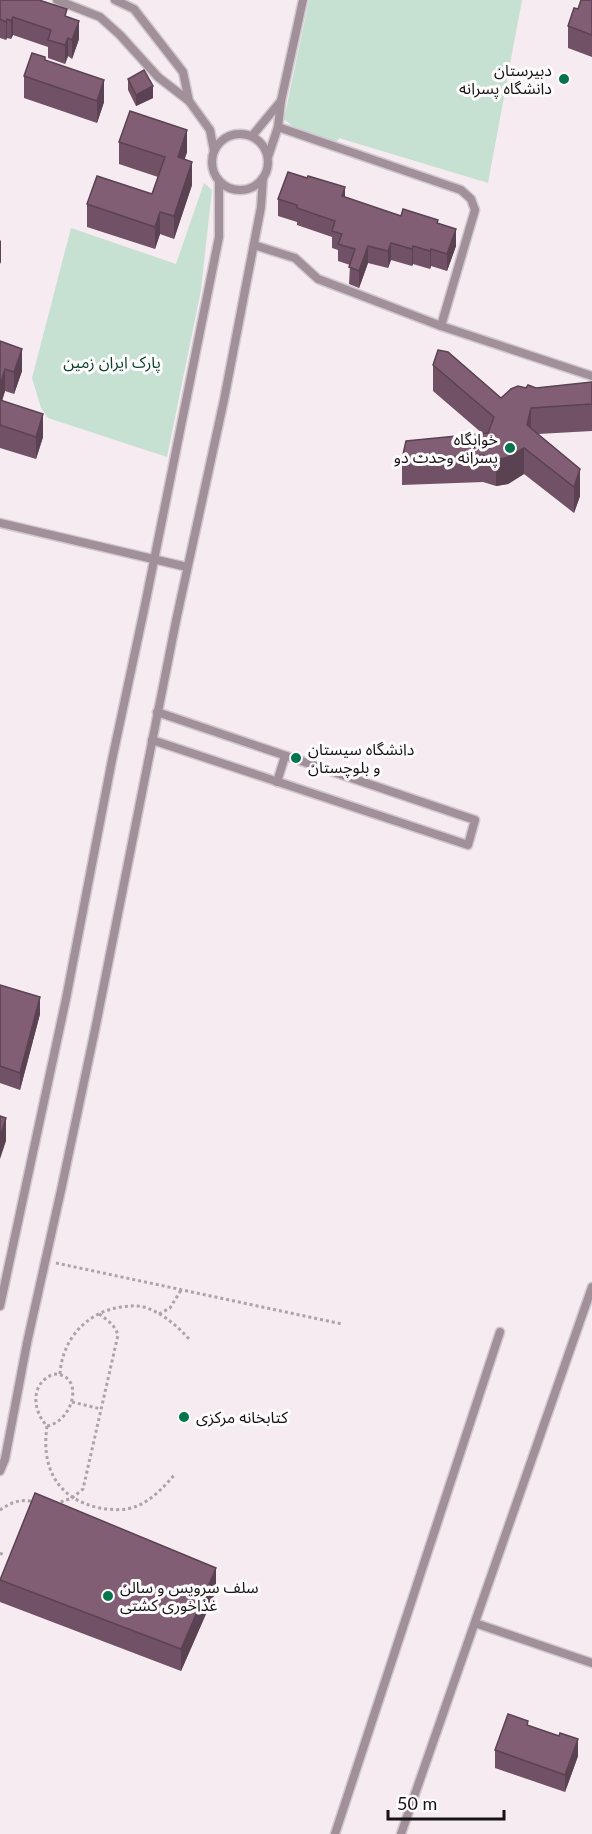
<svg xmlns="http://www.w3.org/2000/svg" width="592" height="1834" viewBox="0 0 592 1834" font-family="Lato,'Noto Sans Arabic',sans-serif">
<rect width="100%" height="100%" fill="#f5ebf1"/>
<!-- green -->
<g fill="#c6e1d2">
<polygon points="309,0 522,0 488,183 339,138 336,143 293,127 284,119"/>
<polygon points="204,183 212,190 201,290 167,457 48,418 41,408 32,378 71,228 176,264"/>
</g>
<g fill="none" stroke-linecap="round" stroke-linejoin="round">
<defs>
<g id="service">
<polyline points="57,0 100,17 120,35 158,77 189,101 210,130 214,151"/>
<polyline points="115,0 134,9 183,72 189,101"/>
<polyline points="278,127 461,190 471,199 475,210 441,326"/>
<circle cx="240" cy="162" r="28"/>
<polyline points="252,136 281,101 303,0"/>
<polyline points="268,157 278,127 281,101"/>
<polyline points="254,245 295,258 318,279 441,326 592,376"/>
<polyline points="0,523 187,567"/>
<polyline points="152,740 468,845 475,820 157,712"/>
<polyline points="277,782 285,756"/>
<polyline points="0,1306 66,999 112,760 144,610 219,237 219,182"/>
<polyline points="0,1471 5,1459 27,1343 62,1186 96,1025 176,621 224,400 261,207 263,178"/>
<polyline points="475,1623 592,1663"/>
<polyline points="335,1834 500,1332"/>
<polyline points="401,1834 592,1287"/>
</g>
</defs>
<!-- service casing -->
<use href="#service" stroke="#d1c8ce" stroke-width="11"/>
<!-- path -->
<g stroke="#aca4a9" stroke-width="3" stroke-dasharray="3 3" stroke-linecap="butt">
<polyline points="56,1263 342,1324"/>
<polyline points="159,1314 170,1308 181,1290"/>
<path d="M 54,1374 C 85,1374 74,1421 47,1426 C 32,1410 30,1383 54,1374 Z"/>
<path d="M 60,1374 C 62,1339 87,1312 121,1307 C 129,1306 136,1305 144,1307 C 163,1313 177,1326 190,1340"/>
<polyline points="72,1402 101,1409"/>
<path d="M 47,1426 C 41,1468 57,1499 100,1508 C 111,1510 126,1511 137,1506 C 152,1500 165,1486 175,1474"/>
<path d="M 55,1504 L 72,1498 L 83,1489 L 118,1335 C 115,1325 107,1320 98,1313"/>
<path d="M 0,1510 C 10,1503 21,1498 34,1502"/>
<polyline points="0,1553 4,1555"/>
</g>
<!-- service -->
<use href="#service" stroke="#a1909a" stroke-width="8"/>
</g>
<!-- wall -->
<g fill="#705165">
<polygon points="0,0 67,17 79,39 72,59 68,56 65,64 48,58 48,47 13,35 11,39 7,38 6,40 0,38"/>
<polygon points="592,0 592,57 568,48 568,26 578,9"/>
<polygon points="45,61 104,102 97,123 24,98 24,76"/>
<polygon points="128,79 153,98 136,106 128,90"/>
<polygon points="119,142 187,152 184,160 192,185 174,239 160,234 155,249 87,227 87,204 152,194 158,177 119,164"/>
<polygon points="345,198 401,216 438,223 456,246 447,271 431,266 430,269 413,264 412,266 391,260 388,268 368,263 359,288 349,284 350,265 338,261 338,250 332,248 332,237 297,225 297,222 278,216 278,199"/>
<polygon points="0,341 22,371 14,394 5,391 2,401 43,437 36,459 0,448"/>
<polygon points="433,365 501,398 526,388 536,388 592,382 592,431 538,434 580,469 580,496 574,513 524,474 508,484 496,486 483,482 402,485 402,459 483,434 433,391"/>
<polygon points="0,985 40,1014 20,1090 0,1083"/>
<polygon points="0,1579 216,1591 181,1671 0,1602"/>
<polygon points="528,1726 559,1736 578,1756 565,1792 495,1768 495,1750"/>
</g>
<!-- shaded-wall -->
<g fill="#5b4252">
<polygon points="13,17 13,35 11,39 11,21"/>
<polygon points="7,19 7,38 6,40 6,22"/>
<polygon points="79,21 79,39 72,59 72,40"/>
<polygon points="68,38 68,56 65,64 65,45"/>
<polygon points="104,80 104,102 97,123 97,101"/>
<polygon points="153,86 153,98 136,106 136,95"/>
<polygon points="187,130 187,152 178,180 178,157"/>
<polygon points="192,162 192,185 174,239 174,216"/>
<polygon points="345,187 345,204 342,196"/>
<polygon points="160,212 160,234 155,249 155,227"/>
<polygon points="456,229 456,246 447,271 447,254"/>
<polygon points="1,240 1,262 0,264 0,241"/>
<polygon points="391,243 391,260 388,268 388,251"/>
<polygon points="368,246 368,263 359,288 359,271"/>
<polygon points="413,246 413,264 412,266 412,249"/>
<polygon points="431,249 431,266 430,269 430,251"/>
<polygon points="22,349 22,371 14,394 14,372"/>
<polygon points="5,369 5,391 0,407 0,385"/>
<polygon points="531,408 531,435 527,452 527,425"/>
<polygon points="43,414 43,437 36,459 36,437"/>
<polygon points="524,448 524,474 508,484 496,486 496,460"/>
<polygon points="580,469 580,496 574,513 574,487"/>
<polygon points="40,997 40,1014 20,1090 20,1073"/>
<polygon points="6,1118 6,1141 0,1159 0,1137"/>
<polygon points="216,1568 216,1591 181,1671 181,1649"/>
<polygon points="578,1739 578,1756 565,1792 565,1775"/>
</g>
<!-- building -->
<g fill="#825e75" stroke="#5b4252" stroke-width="1.5">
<polygon points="0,0 39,0 67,9 65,16 79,21 72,40 68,38 65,45 48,40 51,30 13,17 11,21 7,19 6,22 0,19"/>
<polygon points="581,0 592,0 592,35 568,26 574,8 578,9"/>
<polygon points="32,53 45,57 45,60 104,80 97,101 24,76"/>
<polygon points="144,70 153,86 136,95 128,79"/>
<polygon points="130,111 187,130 178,157 192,162 174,216 160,212 155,227 87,204 97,176 152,194 165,157 119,142"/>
<polygon points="288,172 307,178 308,176 345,187 342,196 401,216 403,209 438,220 437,223 456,229 447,254 431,249 430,251 413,246 412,249 391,243 388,251 368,246 359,271 349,267 355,249 338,244 342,234 332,231 335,221 297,208 297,205 278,199"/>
<polygon points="0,341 22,349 14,372 5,369 0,385"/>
<polygon points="438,350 448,352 501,398 511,389 518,386 526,388 528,385 536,388 592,382 592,404 531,408 527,425 580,469 574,487 524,448 508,457 496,460 483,455 402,459 406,441 488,433 494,417 433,365"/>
<polygon points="0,400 43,414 36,437 0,425"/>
<polygon points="0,985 40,997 20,1073 0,1066"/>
<polygon points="0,1116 6,1118 0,1137"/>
<polygon points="35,1493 216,1568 181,1649 0,1580"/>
<polygon points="508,1714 528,1721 527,1725 559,1736 560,1733 578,1739 565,1775 495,1750"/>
</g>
<!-- markers -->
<g fill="#04744d" stroke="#fefbfd" stroke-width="2">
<circle cx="564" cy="79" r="6"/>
<circle cx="510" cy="448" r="6"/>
<circle cx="296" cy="758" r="6"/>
<circle cx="184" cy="1417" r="6"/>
<circle cx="108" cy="1596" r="6"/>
</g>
<g text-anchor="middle" stroke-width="6" stroke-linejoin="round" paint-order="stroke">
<!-- poi labels -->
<g font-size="16" fill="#171315" stroke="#fefbfd" text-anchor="start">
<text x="552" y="76" text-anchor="end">دبیرستان<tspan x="552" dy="18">دانشگاه پسرانه</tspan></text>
<text x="498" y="445" text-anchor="end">خوابگاه<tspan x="498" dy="18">پسرانه وحدت دو</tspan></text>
<text x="308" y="755">دانشگاه سیستان<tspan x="308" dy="18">و بلوچستان</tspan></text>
<text x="196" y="1423">کتابخانه مرکزی</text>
<text x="120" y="1593">سلف سرویس و سالن<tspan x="120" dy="18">غذاخوری کشتی</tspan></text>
</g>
<!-- park labels -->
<g font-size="16" fill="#043f28" stroke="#fefbfd">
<text x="112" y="368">پارک ایران زمین</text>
</g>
</g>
<!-- scale -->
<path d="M388 1810v9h116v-9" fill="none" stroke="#171315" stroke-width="3"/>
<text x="397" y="1810" font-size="18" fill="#171315" stroke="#fefbfd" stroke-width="4.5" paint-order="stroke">50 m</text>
</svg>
